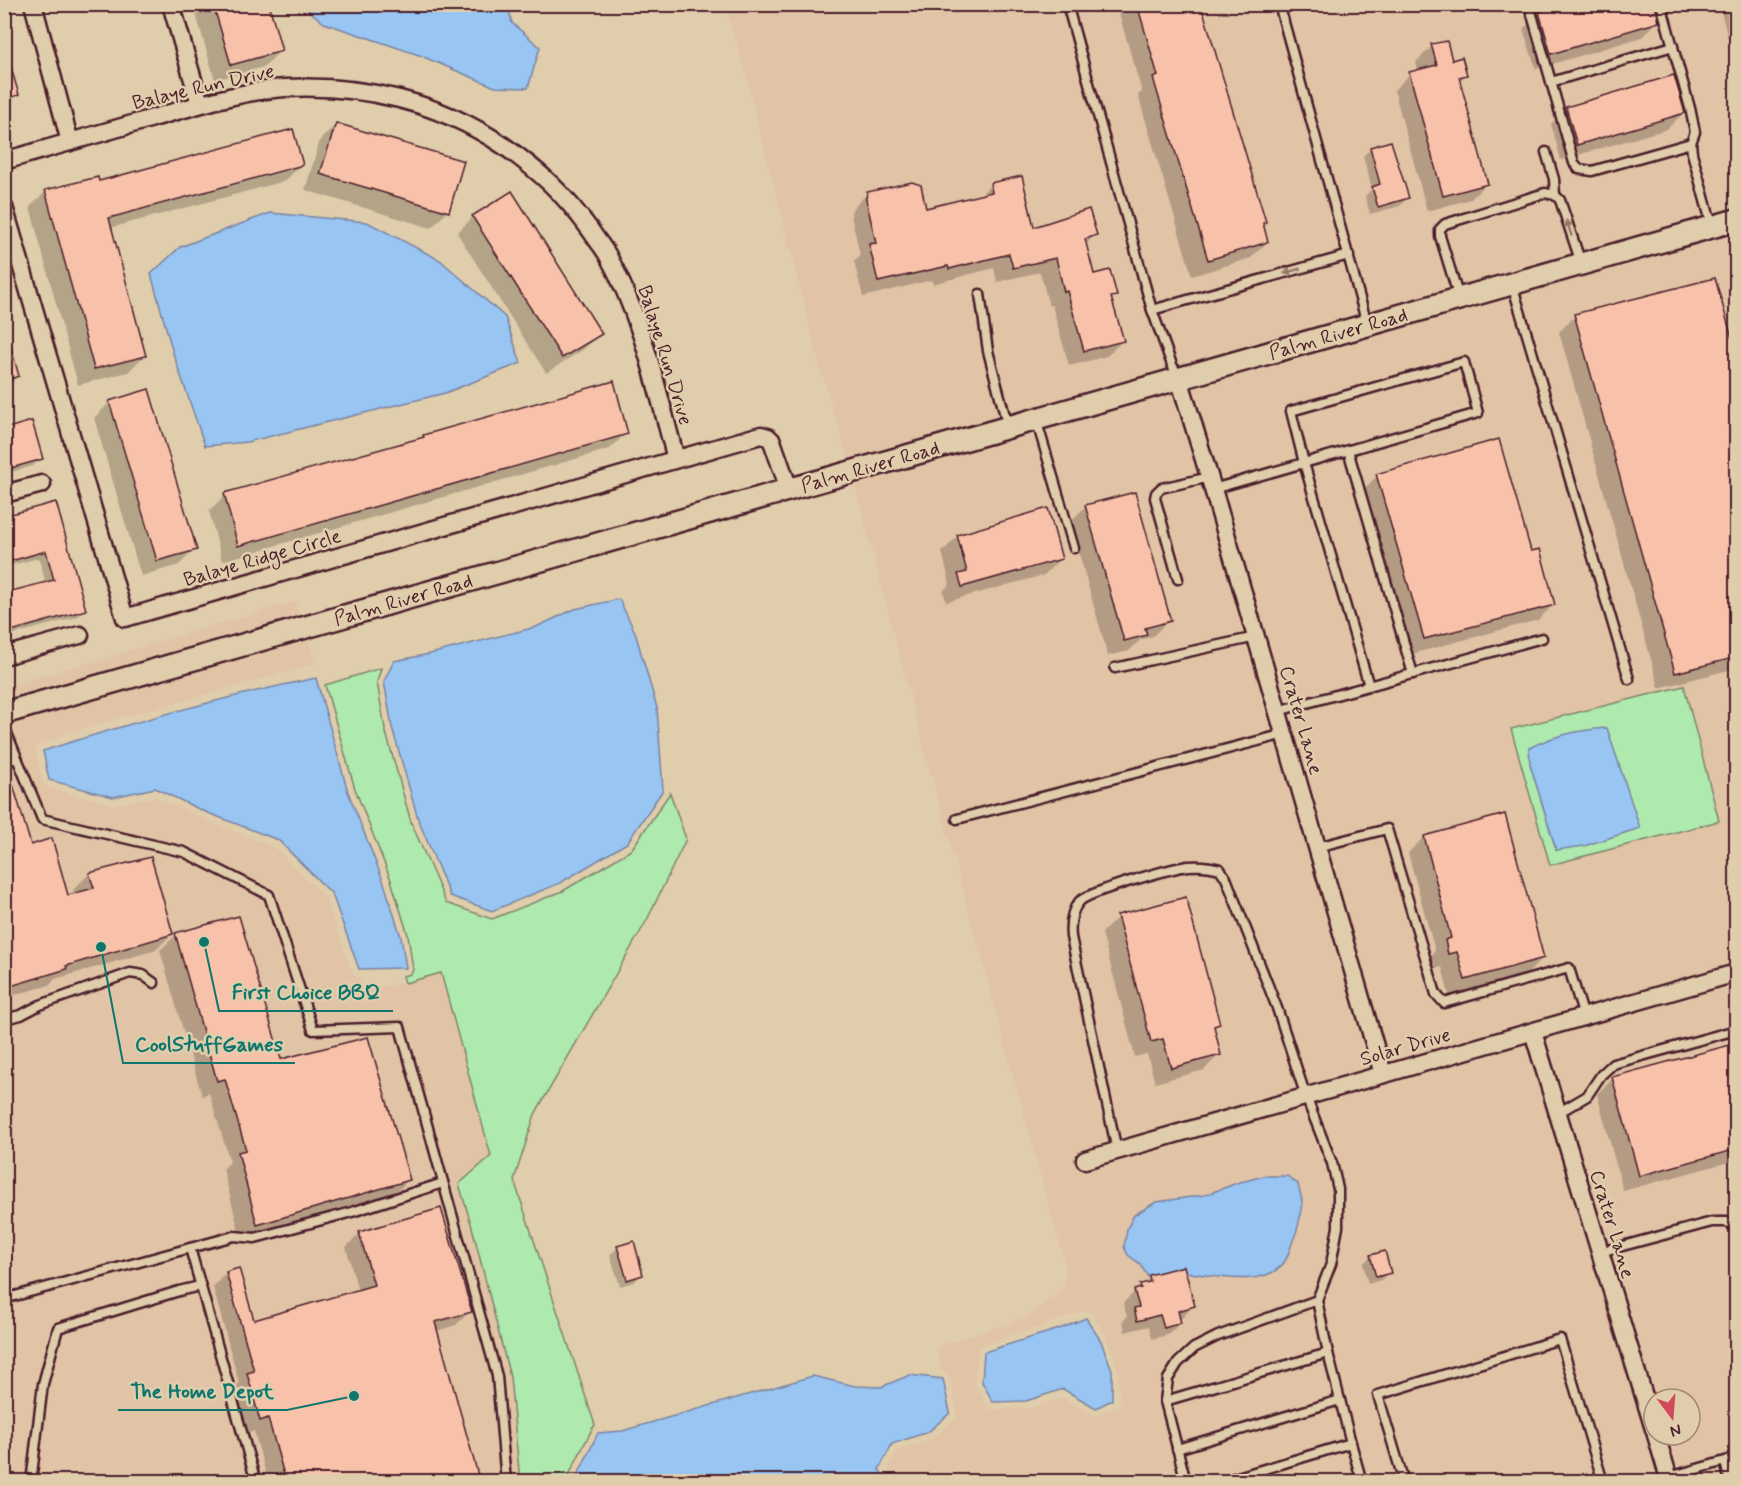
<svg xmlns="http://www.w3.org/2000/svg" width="1741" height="1486" viewBox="0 0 1741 1486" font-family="Mynerve,sans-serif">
<rect width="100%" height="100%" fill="#e0cdab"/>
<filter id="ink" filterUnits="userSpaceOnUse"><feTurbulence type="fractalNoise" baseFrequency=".0167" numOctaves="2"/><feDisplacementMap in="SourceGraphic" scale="12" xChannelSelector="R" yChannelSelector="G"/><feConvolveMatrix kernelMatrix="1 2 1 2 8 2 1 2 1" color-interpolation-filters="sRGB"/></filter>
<g filter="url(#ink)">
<!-- built -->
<g fill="#e1c3a6" fill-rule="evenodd">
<polygon points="725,5 1736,5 1736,210 849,462 822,374 741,57"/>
<path d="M 1736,229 L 1736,964 L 1389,1063 L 1222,487 L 1190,385 ZM 1684,686 L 1719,821 L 1550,864 L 1511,729 Z"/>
<path d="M 1174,390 L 1205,491 L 1373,1068 L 1074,1153 L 1079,1171 L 1528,1043 L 1661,1481 L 897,1481 L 888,1470 L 897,1451 L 932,1439 L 957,1417 L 951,1378 L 948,1373 L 941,1371 L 936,1347 L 1028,1317 L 1065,1286 L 1065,1265 L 926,755 L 854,481 ZM 1237,1183 L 1260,1276 L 1244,1279 L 1224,1278 L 1205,1274 L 1172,1271 L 1148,1277 L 1140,1264 L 1156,1202 L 1205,1195 ZM 1083,1311 L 1088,1311 L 1092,1314 L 1106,1337 L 1118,1367 L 1120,1401 L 1117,1407 L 1095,1416 L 1063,1398 L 1027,1409 L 994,1410 L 988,1408 L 975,1383 L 978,1346 L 1059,1320 Z"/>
<polygon points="295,602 301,619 5,703 5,687"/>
<polygon points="307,637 315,664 65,733 65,735 41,743 36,747 36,752 42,781 46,787 112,805 155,797 201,818 274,847 326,899 352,972 355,976 359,977 364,992 441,973 491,1156 459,1184 472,1227 510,1377 520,1481 5,1482 5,723"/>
<polygon points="1736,983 1736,1481 1679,1481 1665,1435 1690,1435 1690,1399 1654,1400 1544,1038"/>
</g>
<!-- green -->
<g fill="#aee9ae" stroke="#7c846c" stroke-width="1.5" fill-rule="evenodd">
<polygon points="381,668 377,682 385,729 411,822 446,903 492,919 563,891 631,850 670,793 686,839 647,920 535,1114 514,1180 595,1425 592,1429 566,1481 520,1481 510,1377 472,1227 459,1184 491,1156 441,973 405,983 403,976 411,974 413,970 408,935 391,880 355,789 325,685"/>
<path d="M 1684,686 L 1719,821 L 1550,865 L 1511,729 ZM 1529,748 L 1570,847 L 1556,850 Z"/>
</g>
<!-- water -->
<g fill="#98c5f2" stroke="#7983a2" stroke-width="1.5">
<polygon points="302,5 508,5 512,23 540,47 528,88 495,87 419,55 324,23"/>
<polygon points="270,213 367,222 440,260 505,317 521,363 445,393 247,442 205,446 173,353 151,274 180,247"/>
<polygon points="619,599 635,632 657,708 663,790 627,843 560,883 492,911 450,896 418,819 392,727 384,681 394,661 430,654 536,627 575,609"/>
<path d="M 316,678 L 348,792 L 384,883 L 401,937 L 406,968 L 359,969 L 332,894 L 278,840 L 203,811 L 155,788 L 113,797 L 49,780 L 43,751 C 133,722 223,697 316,678 Z"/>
<path d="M 1607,728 L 1640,828 L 1584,846 L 1556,850 L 1530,764 L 1529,748 C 1554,735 1579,730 1607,728 Z"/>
<path d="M 1264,1176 L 1287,1176 L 1298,1184 C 1299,1190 1302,1197 1302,1203 C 1301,1215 1297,1232 1292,1243 C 1290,1249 1288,1256 1285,1261 C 1266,1292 1204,1273 1175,1271 C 1166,1271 1156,1275 1148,1277 L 1140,1264 L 1128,1255 L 1124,1247 L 1127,1229 L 1134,1215 L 1156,1202 L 1205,1195 L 1237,1183 Z"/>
<polygon points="1086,1318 1101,1341 1112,1370 1112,1400 1096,1408 1063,1389 1026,1401 993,1402 982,1382 984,1352 1062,1328"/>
<polygon points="910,1375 943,1379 950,1413 928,1432 892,1444 879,1470 888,1481 575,1481 598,1433 622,1431 813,1376 855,1386 881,1387"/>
</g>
<!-- shadow -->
<g fill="#0003">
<polygon points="193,4 267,4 280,51 264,67 215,80"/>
<polygon points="1116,4 1199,4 1265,222 1262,225 1267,242 1251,258 1192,276 1138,95 1142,92"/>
<polygon points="1719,4 1736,4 1736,69"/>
<polygon points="1539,13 1658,21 1642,37 1536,69 1523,29"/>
<polygon points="1432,46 1466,75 1458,82 1487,183 1471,199 1427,211 1394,90 1410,74 1418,72 1416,62"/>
<polygon points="4,50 18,95 4,108"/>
<polygon points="1567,108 1683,113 1667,129 1561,160 1551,124"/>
<polygon points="336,124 447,212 431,228 305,190 320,140"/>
<polygon points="1371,148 1407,198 1400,206 1370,214 1365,196 1372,189 1363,156"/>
<polygon points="301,165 285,181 110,228 144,356 128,372 78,385 30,207 46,191 98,183"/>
<polygon points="1021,177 1033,229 1096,234 1085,245 1093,276 1115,295 1110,300 1122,341 1107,356 1069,366 1052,305 1049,306 1040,272 997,282 994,268 933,284 932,280 863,297 854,261 860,255 851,215 852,209 868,193 925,210 978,197 990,185"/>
<polygon points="473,217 600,333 584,349 546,373 457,233"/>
<polygon points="1575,316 1736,362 1736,668 1659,688 1559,332"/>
<polygon points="4,341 18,376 10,384 4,385"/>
<polygon points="110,402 195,549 179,565 141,576 94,418"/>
<polygon points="4,431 41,458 33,466 4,474"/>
<polygon points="626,433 610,449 222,561 209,511 225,495 421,439 424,436"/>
<polygon points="1377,476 1530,552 1554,604 1538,620 1408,655 1361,492"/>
<polygon points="55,504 85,610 77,617 4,637 4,583 8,594 46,584 39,558 4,567 4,518"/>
<polygon points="1086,506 1169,620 1153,636 1140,640 1129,651 1108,656 1070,522"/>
<polygon points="958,536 1060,559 1044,575 946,602 943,591 950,584 942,552"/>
<polygon points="4,781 29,846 67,896 75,894 73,890 89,874 150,859 172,934 156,950 55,979 50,985 4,998"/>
<polygon points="1424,837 1543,958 1527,974 1449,995 1442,967 1432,969 1429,957 1435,951 1408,853"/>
<polygon points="1118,917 1219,1023 1213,1029 1220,1054 1204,1070 1155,1083 1147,1054 1135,1057 1102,933"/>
<polygon points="176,935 280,1061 408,1180 393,1196 241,1239 223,1169 230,1162 209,1093 202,1096 160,950"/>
<polygon points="1736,1045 1736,1160 1623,1191 1597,1094 1613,1078"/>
<polygon points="360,1233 470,1311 456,1325 436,1331 479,1482 268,1482 254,1431 246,1434 234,1389 239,1383 213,1287 226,1273 253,1321 358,1291 346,1247"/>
<polygon points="618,1247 642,1274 634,1282 620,1286 610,1255"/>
<polygon points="1383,1253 1389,1272 1381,1280 1368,1284 1363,1264 1370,1257"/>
<polygon points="1150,1277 1193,1306 1182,1318 1178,1319 1180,1323 1168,1335 1152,1339 1149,1326 1125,1332 1123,1321 1127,1317 1123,1303"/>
<polygon points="1343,1474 1345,1482 1318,1482"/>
</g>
<!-- building -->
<g fill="#f8c2aa" stroke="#4a1f2b" stroke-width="1.5">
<polygon points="213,4 269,4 282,51 231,65"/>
<polygon points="1137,4 1201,4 1266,222 1263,223 1268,242 1208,260 1153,78 1158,76"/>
<polygon points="1562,4 1655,4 1659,22 1551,54 1539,12"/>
<polygon points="1447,41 1452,60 1462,57 1467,75 1459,77 1488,184 1443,196 1409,72 1437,65 1431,44"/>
<polygon points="4,57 8,57 19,95 4,99"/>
<polygon points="1674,75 1685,113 1577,145 1566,107"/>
<polygon points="336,123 464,161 449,212 320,174"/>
<polygon points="293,129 303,165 109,218 146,356 94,369 45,190 98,177 99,181"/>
<polygon points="1391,141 1409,198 1378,207 1372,187 1380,184 1370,147"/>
<polygon points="1022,176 1034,227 1089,209 1097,235 1085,239 1094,274 1110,270 1117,296 1111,297 1124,341 1084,351 1067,291 1064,292 1056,258 1013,268 1009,254 949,269 948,266 878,282 869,244 876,243 866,199 867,192 912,182 921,185 926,208 992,192 990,183"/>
<polygon points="512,191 602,334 562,358 472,216"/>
<polygon points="1715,278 1737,356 1737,657 1675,673 1574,314"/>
<polygon points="8,337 19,376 4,381 4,338"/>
<polygon points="614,381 628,434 238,546 224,493 424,437 423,435"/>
<polygon points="149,389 197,550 157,561 109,401"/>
<polygon points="32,421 43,459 4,470 4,429"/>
<polygon points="1499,439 1531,551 1540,549 1555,605 1424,639 1376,474"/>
<polygon points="1135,492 1171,621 1145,628 1147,635 1124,641 1085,505"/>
<polygon points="56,502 86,610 4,633 4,593 54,580 46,551 4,563 4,516"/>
<polygon points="1048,508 1062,559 962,587 958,574 967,572 957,535"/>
<polygon points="8,768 31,845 52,838 68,895 94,888 89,873 151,857 173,934 66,966 67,969 4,988 4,769"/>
<polygon points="1505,814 1544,958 1465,980 1457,952 1448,954 1445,940 1451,938 1424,836"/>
<polygon points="1186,897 1220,1024 1214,1026 1221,1055 1171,1068 1163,1039 1151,1042 1117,915"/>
<polygon points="239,916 281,1059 368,1037 410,1180 257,1225 238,1152 246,1150 225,1079 217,1081 175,933"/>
<polygon points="1737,1043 1737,1149 1639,1176 1612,1077"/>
<polygon points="441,1208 472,1312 435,1322 480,1482 286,1482 268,1418 260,1421 247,1373 254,1371 226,1272 239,1268 254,1320 374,1285 359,1232"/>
<polygon points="634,1241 643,1275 627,1280 617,1246"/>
<polygon points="1385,1251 1391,1273 1376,1277 1370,1255"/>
<polygon points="1184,1266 1195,1306 1178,1311 1181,1323 1164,1328 1160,1315 1137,1321 1134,1308 1139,1307 1134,1290 1141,1288 1140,1284 1150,1282 1149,1275"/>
</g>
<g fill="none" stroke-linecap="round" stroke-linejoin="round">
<defs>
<g id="service">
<polyline points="1067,4 1152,310 1172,365 1179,377"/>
<polyline points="1279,4 1367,324"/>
<polyline points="1529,4 1574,163 1579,169 1592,171 1691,143"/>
<polyline points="1661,4 1690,108 1695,132 1691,143 1692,153 1712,226"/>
<polyline points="1551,82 1673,46"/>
<polyline points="1546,152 1554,179 1555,195 1560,200 1581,263"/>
<polyline points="1512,284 1629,679"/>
<polyline points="980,294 988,351 1008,427"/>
<polyline points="1459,298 1440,236 1440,229 1445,224 1545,193 1555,195"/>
<polyline points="1152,310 1349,255"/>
<polyline points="1036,419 1074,548"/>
<polyline points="1348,450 1413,674"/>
<path d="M 1213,489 C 1302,464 1390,438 1478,413 L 1464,362 L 1291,411 L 1304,463 L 1369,686"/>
<polyline points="1178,579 1155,498 1156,493 1161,488 1210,477"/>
<polyline points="1115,668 1256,637"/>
<polyline points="1278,711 1542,638"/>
<polyline points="4,726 42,819 184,852 269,895 313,1030 400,1027 497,1376 506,1482"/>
<polyline points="4,761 17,758"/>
<polyline points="957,819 1285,734"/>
<polyline points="1317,847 1387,829 1436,994 1444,1003 1569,968 1584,1017"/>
<polyline points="4,1019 21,1015 40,1005 130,973 143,975 154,983"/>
<polyline points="1558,1113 1587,1096 1601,1075 1613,1064 1736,1030"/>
<path d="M 1117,1151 L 1071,937 C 1070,926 1071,911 1079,902 C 1087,892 1172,868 1188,866 C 1200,865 1210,866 1220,869 L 1226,878 L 1277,1008 L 1306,1097 L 1332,1163 L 1338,1189 L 1338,1227 L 1331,1264 L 1317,1300 L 1218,1336 L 1194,1348 L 1178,1363 L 1168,1379 L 1165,1401 L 1186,1482"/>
<polyline points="190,1248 256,1482"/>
<polyline points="1600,1252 1712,1222 1727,1222 1736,1227"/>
<polyline points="4,1299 234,1236 255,1238 352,1212 443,1183"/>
<polyline points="1165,1401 1328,1353"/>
<polyline points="1351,1443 1362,1482"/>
<polyline points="1177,1449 1340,1400"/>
<polyline points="1725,1462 1730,1482"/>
<polyline points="1669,1477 1736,1458"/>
<polyline points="31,1482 43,1384 58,1328 179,1291 200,1286"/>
<polyline points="1221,1482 1351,1443 1328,1353 1317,1300"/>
<polyline points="1404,1482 1378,1395 1560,1339 1603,1482"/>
</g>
<g id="minor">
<polyline points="33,4 70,142"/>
<polyline points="171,4 200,104"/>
<path d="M 4,161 C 54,147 103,132 153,118 C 195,106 240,91 285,88 C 362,84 440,102 504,146 C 541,172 565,195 591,231 C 596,239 602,246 607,254 C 642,317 657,390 676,459"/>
<polyline points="4,207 125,618 761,435 768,437 772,441 789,489"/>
<polyline points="1179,378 1213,489 1383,1074"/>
<polyline points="4,494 42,484"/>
<polyline points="4,656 80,635"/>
<polyline points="1533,1032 1654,1429"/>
<polyline points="1085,1160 1736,973"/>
<polyline points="1656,1435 1670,1482"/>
</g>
<polyline id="tertiary" points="4,713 1736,220"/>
</defs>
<!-- service casing -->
<use href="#service" stroke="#4a1f2b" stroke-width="13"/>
<!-- minor casing -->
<use href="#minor" stroke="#4a1f2b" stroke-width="21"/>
<!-- tertiary casing -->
<use href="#tertiary" stroke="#4a1f2b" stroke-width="26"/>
<!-- service -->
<use href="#service" stroke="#e0cdab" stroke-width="8"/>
<!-- minor -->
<use href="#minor" stroke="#e0cdab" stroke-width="16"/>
<!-- tertiary -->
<use href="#tertiary" stroke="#e0cdab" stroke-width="21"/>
</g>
<!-- one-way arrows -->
<defs><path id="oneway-solid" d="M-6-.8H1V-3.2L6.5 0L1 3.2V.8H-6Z" transform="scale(1.5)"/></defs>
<g fill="#95766b">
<use href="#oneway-solid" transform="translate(1569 228) rotate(-108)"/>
<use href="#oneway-solid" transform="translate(1292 271) rotate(164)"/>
</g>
</g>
<g text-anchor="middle" stroke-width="5" stroke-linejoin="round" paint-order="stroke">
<!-- street labels -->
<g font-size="20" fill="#4a1f2b" stroke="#e0cdab">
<text transform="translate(203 86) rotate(-13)" y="7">Balaye Run Drive</text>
<text transform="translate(1338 333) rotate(-16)" y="7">Palm River Road</text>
<text transform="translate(666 355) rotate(73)" y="7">Balaye Run Drive</text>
<text transform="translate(870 466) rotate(-16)" y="7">Palm River Road</text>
<text transform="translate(262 557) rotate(-16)" y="7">Balaye Ridge Circle</text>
<text transform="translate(403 599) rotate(-16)" y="7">Palm River Road</text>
<text transform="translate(1302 720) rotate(74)" y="7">Crater Lane</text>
<text transform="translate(1405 1046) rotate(-16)" y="7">Solar Drive</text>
<text transform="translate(1613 1224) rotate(73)" y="7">Crater Lane</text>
</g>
</g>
<!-- callouts -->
<path fill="none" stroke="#0f766e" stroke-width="2" d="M204 942L219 1011H393M101 947L123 1063H295M354 1396L287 1410H118"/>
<g fill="#0f766e" stroke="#e0cdab" stroke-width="2">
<circle cx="204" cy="942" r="6"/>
<circle cx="101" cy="947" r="6"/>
<circle cx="354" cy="1396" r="6"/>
</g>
<g font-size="21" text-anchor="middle" font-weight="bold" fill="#0f766e" stroke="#e0cdab" stroke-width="5" stroke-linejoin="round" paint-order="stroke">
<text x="306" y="999">First Choice BBQ</text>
<text x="209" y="1051">CoolStuffGames</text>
<text x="202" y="1398">The Home Depot</text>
</g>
<!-- margin -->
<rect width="1741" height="1486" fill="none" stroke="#e0cdab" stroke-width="24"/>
<rect x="12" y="12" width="1717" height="1462" fill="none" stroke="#4a1f2b" stroke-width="2" filter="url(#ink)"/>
<!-- north arrow -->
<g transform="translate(1672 1417) rotate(164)"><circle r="28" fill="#e0cdab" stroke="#a48778" stroke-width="1.5"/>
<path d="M0-4.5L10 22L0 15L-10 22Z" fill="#d1495b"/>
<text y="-9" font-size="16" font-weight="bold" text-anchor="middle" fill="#4a1f2b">N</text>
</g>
</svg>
